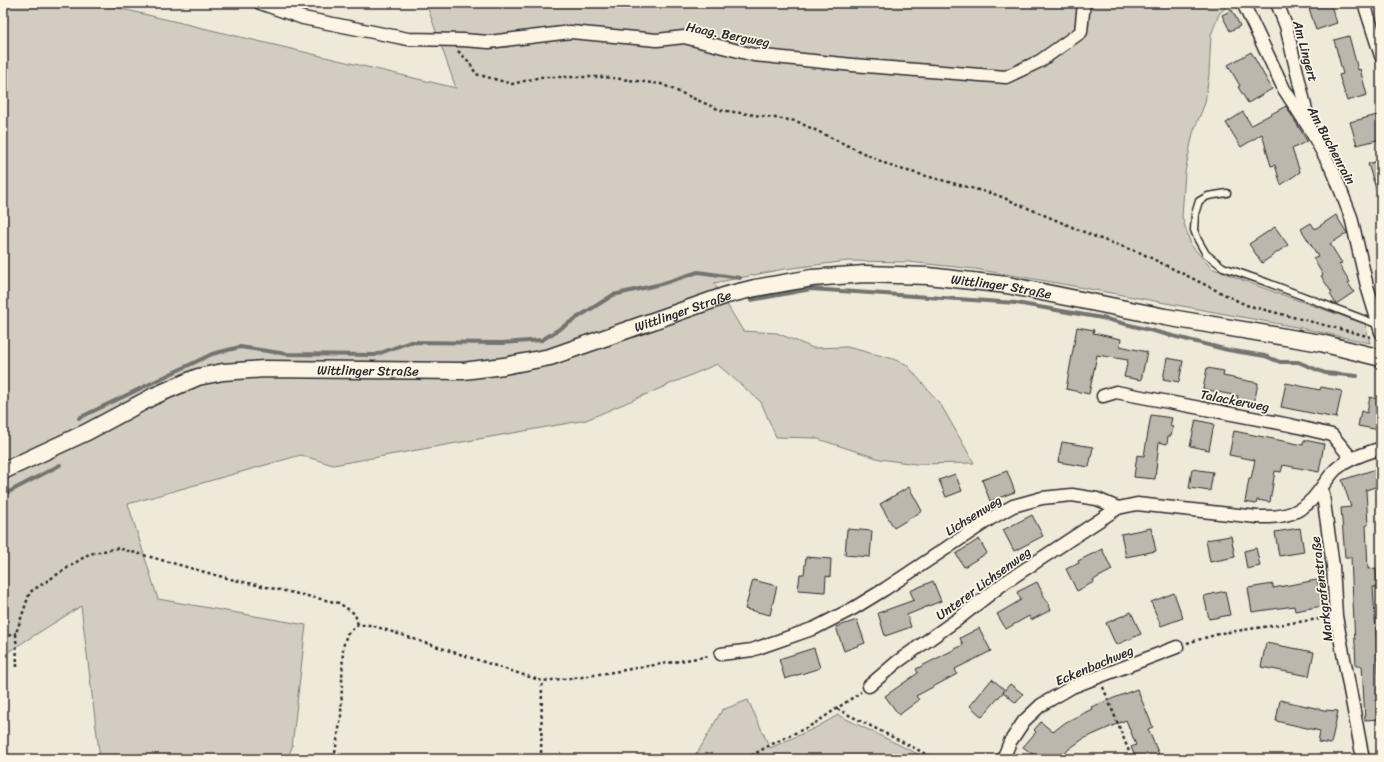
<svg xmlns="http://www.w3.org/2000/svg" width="1384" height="762" viewBox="0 0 1384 762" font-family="Sriracha,sans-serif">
<rect width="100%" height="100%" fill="#efe9da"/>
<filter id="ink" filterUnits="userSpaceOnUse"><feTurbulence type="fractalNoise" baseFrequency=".025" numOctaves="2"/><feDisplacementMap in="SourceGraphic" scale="8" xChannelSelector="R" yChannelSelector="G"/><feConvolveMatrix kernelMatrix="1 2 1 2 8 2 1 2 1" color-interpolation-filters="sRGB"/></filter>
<g filter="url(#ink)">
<!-- green -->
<g fill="#d2cdc0" stroke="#7e7c76">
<polygon points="3,3 97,3 456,88 426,3 1229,3 1229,4 1219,14 1211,35 1209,74 1205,103 1193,133 1185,172 1182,217 1191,245 1211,268 1266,289 1365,324 1370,343 1296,327 1046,281 975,269 909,262 848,261 784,269 714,283 743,331 777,333 813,348 847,347 890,358 906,364 941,405 974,463 915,464 880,459 815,438 776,437 761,402 717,364 586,420 333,465 301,455 128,504 158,599 306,625 292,747 287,759 100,759 81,606 3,655"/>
<polygon points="748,700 770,748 815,728 838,715 928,759 694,759 722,710"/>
</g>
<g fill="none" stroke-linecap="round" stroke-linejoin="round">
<!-- stream -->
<g stroke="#75736d" stroke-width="4">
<polyline points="751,300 811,289 1016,303 1102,318 1228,350 1265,356 1280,362 1298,362 1325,373 1357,376"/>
<polyline points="79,418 212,354 240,347 287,354 375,355 410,342 502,343 542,340 613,295 661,284 698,272 740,278"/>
<polyline points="3,495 60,465"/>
</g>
</g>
<!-- building -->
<g fill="#bcb7ac" stroke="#2b2b2b">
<polygon points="1325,3 1330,3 1337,23 1316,30 1309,8"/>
<polygon points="1232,10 1240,26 1230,31 1222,15"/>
<polygon points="1349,36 1358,70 1360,69 1367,95 1347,101 1339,75 1343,74 1334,40"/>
<polygon points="1251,52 1272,89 1248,103 1238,87 1240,86 1228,65"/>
<polygon points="1286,106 1307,141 1292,149 1300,172 1281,185 1275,165 1271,166 1262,134 1241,147 1226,123 1243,112 1251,125"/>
<polygon points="1377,115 1381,129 1381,139 1357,145 1350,122"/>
<polygon points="1381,160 1381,198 1379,198 1368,164"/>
<polygon points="1336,215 1347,233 1330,244 1342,263 1339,264 1350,282 1348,283 1354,292 1336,304 1330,294 1332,293 1321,276 1323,275 1313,258 1318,256 1301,229 1311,223 1315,229"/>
<polygon points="1275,227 1288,245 1262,263 1249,244"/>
<polygon points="1077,327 1094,330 1093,333 1121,339 1120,346 1147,352 1141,380 1124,377 1128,360 1097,355 1089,394 1066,389"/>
<polygon points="1167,358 1183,361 1179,382 1163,379"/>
<polygon points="1207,368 1224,371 1223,376 1258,383 1254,404 1237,401 1238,396 1203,389"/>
<polygon points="1286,383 1320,390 1321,387 1342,391 1336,418 1281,407"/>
<polygon points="1370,397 1381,400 1381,424 1380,430 1358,426 1361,411 1367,413"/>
<polygon points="1151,415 1172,418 1170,426 1173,427 1171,436 1168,436 1167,444 1159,442 1155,479 1134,477 1137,455 1144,456"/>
<polygon points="1196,420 1214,424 1209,450 1190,446"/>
<polygon points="1234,431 1303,445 1304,440 1324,444 1319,472 1283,465 1281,472 1275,471 1270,502 1257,500 1256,504 1245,502 1249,479 1251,479 1255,460 1229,455"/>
<polygon points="1062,442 1093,447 1089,467 1058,462"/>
<polygon points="1192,469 1213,472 1210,491 1189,488"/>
<polygon points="1376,469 1381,485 1366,490 1368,525 1366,525 1368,569 1376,568 1377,587 1373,587 1379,678 1381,678 1381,719 1365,720 1362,666 1356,666 1351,557 1345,557 1341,508 1351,507 1342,480"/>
<polygon points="1007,471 1015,492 990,501 982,480"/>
<polygon points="955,474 962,491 946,497 939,480"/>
<polygon points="909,487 922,511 894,528 880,504"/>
<polygon points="1032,515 1043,536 1014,551 1003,530"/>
<polygon points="1151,528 1156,551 1126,557 1121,534"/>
<polygon points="1300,528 1304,552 1279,556 1275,532"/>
<polygon points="847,529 872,531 870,557 845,555"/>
<polygon points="1231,536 1235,557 1210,562 1206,540"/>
<polygon points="979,539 987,553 964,567 956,554"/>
<polygon points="1256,548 1260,566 1247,569 1244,551"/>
<polygon points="1102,549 1112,570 1093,580 1094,582 1077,591 1066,569 1079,563 1078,561"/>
<polygon points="806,557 831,559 830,577 826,576 825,592 798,590 800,574 804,574"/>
<polygon points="753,580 777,586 770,615 745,609"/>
<polygon points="1317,580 1322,606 1295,611 1294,606 1252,612 1248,588 1273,584 1273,588"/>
<polygon points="933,581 941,601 907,615 911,627 885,636 878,613 914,600 910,591"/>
<polygon points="1037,582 1051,610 1031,620 1029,616 1006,629 997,614 1021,600 1017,592"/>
<polygon points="1225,591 1230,615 1209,619 1204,596"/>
<polygon points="1174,593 1183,618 1161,626 1151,602"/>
<polygon points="1131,612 1141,634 1116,645 1106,623"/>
<polygon points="857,620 865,643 844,651 836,627"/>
<polygon points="979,628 991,651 955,669 957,674 916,696 919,700 899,715 885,696 918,673 916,669 963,645 960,638"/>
<polygon points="1266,643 1314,652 1309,676 1261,667"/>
<polygon points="814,648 820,668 785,679 779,659"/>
<polygon points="992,679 1005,690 982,717 970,706"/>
<polygon points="1010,684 1023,694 1016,703 1003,692"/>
<polygon points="1137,689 1153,727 1148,729 1161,759 1136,759 1131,747 1136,745 1126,720 1083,739 1069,749 1060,759 1039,759 1023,747 1036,732 1034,730 1041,722 1053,732 1066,722 1092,709 1091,707"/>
<polygon points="1280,700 1324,710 1338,711 1331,744 1318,742 1320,731 1276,721"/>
</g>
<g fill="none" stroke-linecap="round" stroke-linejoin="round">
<defs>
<polyline id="service" points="1227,193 1208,196 1199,201 1195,214 1194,230 1198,240 1206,254 1223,267 1263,281 1379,325"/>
<g id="minor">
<polyline points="260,3 303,18 408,39 463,40 489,42 571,32 657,40 684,37 754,55 853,65 1006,77 1040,61 1081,32 1084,3"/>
<polyline points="1243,3 1284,89 1311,131 1334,173 1351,217 1367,286 1381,332"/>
<polyline points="1277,3 1286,26 1309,123"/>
<polyline points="1364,3 1381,56"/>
<polyline points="1103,396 1116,392 1290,425 1332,435 1352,459"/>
<polyline points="1322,488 1333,566 1336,616 1363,759"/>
<path d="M 721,654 L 752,650 L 815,628 L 854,608 L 885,589 L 990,519 L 1013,506 L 1042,498 L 1072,495 L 1097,499 L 1118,508 L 1137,504 L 1257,517 C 1283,518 1303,514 1319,491 C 1324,484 1330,475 1336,469 C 1349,458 1365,454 1381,448"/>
<polyline points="869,686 897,662 958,619 1004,583 1118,508"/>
<polyline points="1003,759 1010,742 1024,721 1041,705 1072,687 1177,647"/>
</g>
<g id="tertiary">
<path id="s1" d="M 3,471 L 87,432 L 154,396 L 198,377 L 223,372 L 265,369 L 463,371 L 504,366 L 550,357 L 727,295 L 755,288 L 812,278 L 865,274 L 928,276 L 1007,285 L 1165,317 L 1321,343 L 1381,358"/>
</g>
</defs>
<!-- service casing -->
<use href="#service" stroke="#2b2b2b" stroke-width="9"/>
<!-- minor casing -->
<use href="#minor" stroke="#2b2b2b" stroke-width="15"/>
<!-- tertiary casing -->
<use href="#tertiary" stroke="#2b2b2b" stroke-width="19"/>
<!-- path -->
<g stroke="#2b2b2b" stroke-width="2.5" stroke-dasharray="3 3" stroke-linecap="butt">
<polyline points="458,51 470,63 476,74 512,84 541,77 604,77 661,84 720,110 796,121 893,167 997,195 1098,238 1141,253 1246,305 1371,337"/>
<polyline points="3,638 16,633"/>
<polyline points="1187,643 1222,633 1326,618"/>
<polyline points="17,667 16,633 30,592 89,554 118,548 230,579 339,603 355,614 358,625"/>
<polyline points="1103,687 1132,759"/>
<polyline points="837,709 936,759"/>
<polyline points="334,759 341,717 343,647 347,634 358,625 371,625 542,681 582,677 710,656"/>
<polyline points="541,759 542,681"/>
<polyline points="746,759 768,746 814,724 861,692"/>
</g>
<!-- service -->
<use href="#service" stroke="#fcf5e5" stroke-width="6"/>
<!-- minor -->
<use href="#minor" stroke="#fcf5e5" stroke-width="12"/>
<!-- tertiary -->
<use href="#tertiary" stroke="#fcf5e5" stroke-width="16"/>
</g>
</g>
<g text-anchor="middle" stroke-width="3.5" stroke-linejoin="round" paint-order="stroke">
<!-- street labels -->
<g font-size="13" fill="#2b2b2b" stroke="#fcf5e5">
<text transform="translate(728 34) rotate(11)" y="5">Haag. Bergweg</text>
<text transform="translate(1306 51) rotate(75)" y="5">Am Lingert</text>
<text transform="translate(1332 145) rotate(62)" y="5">Am Buchenrain</text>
<text dy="5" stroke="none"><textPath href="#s1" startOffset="1035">Wittlinger Straße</textPath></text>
<text dy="5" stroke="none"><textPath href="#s1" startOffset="711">Wittlinger Straße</textPath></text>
<text dy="5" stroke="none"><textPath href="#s1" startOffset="387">Wittlinger Straße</textPath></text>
<text transform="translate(1235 400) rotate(11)" y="5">Talackerweg</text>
<text transform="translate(973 515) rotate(-32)" y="5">Lichsenweg</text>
<text transform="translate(983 583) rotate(-36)" y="5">Unterer Lichsenweg</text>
<text transform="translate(1321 589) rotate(-97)" y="5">Markgrafenstraße</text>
<text transform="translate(1094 665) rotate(-23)" y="5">Eckenbachweg</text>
</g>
</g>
<!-- margin -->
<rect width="1384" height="762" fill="none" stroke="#fcf5e5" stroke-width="16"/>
<rect x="8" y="8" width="1368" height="746" fill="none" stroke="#2b2b2b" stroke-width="1.5" filter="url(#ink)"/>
</svg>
